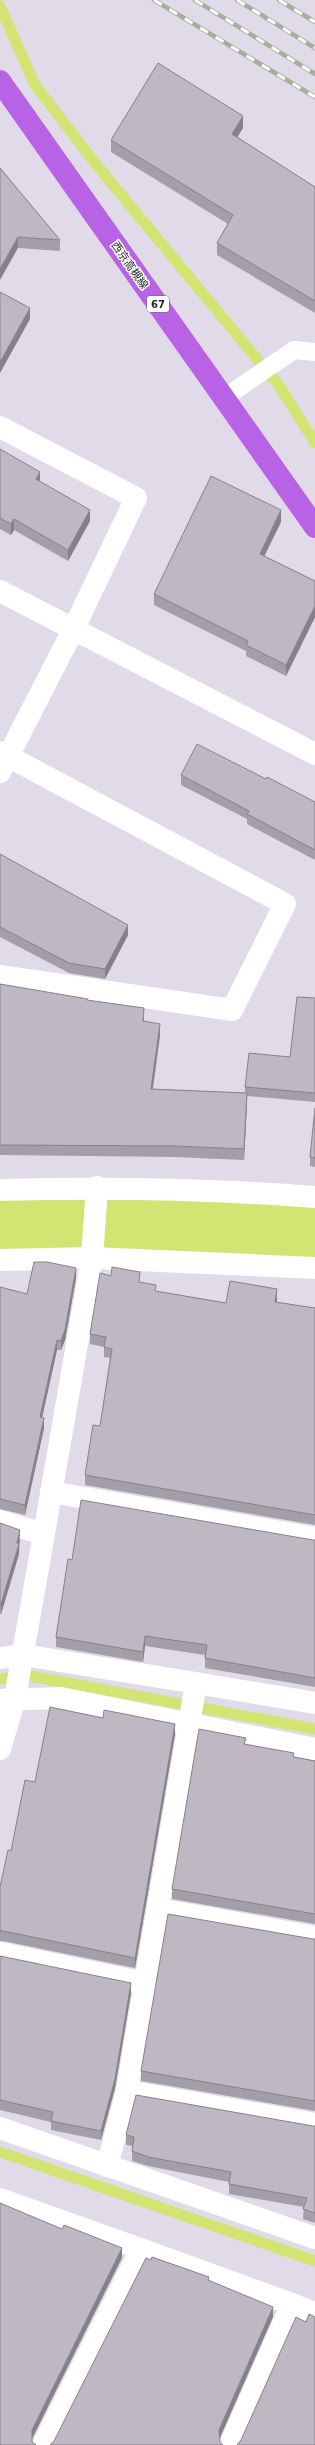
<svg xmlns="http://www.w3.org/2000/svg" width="315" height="2445" viewBox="0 0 315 2445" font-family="'DejaVu Sans','Noto Sans JP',sans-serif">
<rect width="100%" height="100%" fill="#e1dae9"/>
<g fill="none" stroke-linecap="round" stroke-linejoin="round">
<!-- stream -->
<g stroke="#d3e473" stroke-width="11">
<polyline points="0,6 35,85 95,163 280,387 315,443"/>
<polyline points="0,1679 25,1675 315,1729"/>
<polyline points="0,2152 315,2261"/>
</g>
<!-- river -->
<polyline stroke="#d3e473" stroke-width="67" points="0,1223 141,1224 315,1238"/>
<!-- lane -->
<polyline stroke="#fff" stroke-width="18" points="224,398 294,350 315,352"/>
<!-- street -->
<g stroke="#fff" stroke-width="22">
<polyline points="0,427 136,498 74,628 0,772"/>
<polyline points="0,752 285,904 232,1010 0,976"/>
<path d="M 0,1190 C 105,1187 210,1189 315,1197"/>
<polyline points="0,1260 92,1258 315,1268"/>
<polyline points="51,1492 315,1538"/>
<polyline points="0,1521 44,1534 15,1698 0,1749"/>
<polyline points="44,1534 92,1258 97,1187"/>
<polyline points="0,1658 23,1655 196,1683 145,1983 0,1953"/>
<polyline points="196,1683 315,1703"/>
<polyline points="0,1700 61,1698 315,1749"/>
<polyline points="158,1909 315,1937"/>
<polyline points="127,2091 315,2124"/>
<polyline points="0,2128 315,2238"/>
<polyline points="107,2166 127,2091 145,1983"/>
<polyline points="0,2199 141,2249"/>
<polyline points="43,2445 141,2249 292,2304"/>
<polyline points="230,2445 292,2304 315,2313"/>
</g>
<!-- secondary -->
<polyline stroke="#fff" stroke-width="22" points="0,591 315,754"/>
<!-- primary -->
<polyline stroke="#b863e5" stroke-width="22" points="0,81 315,527"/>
<defs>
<g id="rail">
<polyline points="154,0 315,97"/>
<polyline points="195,0 315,74"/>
<polyline points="237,0 315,48"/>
<polyline points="279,0 315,22"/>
</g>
</defs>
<!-- rail casing -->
<use href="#rail" stroke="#a2b09d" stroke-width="4.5"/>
<!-- rail -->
<use href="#rail" stroke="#fff" stroke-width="3" stroke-dasharray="9" stroke-linecap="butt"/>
</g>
<!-- wall -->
<g fill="#a49ea9">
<polygon points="243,128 237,137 315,187 315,313 217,255 217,243 228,224 111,152 111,140"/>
<polygon points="0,168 60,240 60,251 18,248"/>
<polygon points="0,449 90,521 68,561 14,530 11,535 0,529"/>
<polygon points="281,522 264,556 315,581 315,617 286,676 246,656 246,651 154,605 154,594"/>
<polygon points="181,775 266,779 315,802 315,860 247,824 247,819 181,785"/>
<polygon points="0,854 128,935 105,979 69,973 0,937"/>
<polygon points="0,984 88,1001 144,1019 144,1022 160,1035 153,1089 245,1093 245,1087 290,1057 315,998 315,1102 247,1096 244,1160 175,1157 0,1155"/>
<polygon points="315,1108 315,1167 310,1166 310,1157"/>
<polygon points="76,1278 65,1340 61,1350 57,1350 42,1417 44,1428 25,1515 0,1509 0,1287 27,1294"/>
<polygon points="156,1291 226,1303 277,1299 277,1302 315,1308 315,1525 85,1485 85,1475 100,1426 110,1358 104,1357 104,1347 90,1344 90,1334"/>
<polygon points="0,1523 20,1540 19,1544 19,1554 1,1614 0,1614"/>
<polygon points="313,1540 315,1540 315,1687 205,1668 205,1655 145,1646 143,1662 56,1647 56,1637 72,1560"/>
<polygon points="175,1734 135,1968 3,1941 0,1941 0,1887 11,1851 35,1782"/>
<polygon points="246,1745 294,1757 315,1761 315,1924 172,1899 172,1889"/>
<polygon points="313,1939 315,1939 315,2111 141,2081 141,2071"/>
<polygon points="0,1956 131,1993 115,2088 101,2140 51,2130 51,2122 0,2110"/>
<polygon points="313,2126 315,2126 315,2223 303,2219 304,2207 229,2194 229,2182 148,2166 132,2161 132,2151 133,2146 126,2145 126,2135"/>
</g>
<!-- shaded-wall -->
<g fill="#868189">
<polygon points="243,116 243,128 232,146 232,134"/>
<polygon points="18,237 18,248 0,280 0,269"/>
<polygon points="30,308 30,319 0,373 0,362"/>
<polygon points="40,472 40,483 36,479"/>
<polygon points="90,510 90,521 68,561 68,550"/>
<polygon points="281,510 281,522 260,565 260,554"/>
<polygon points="14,519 14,530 11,535 11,524"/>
<polygon points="315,606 315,617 286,676 286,665"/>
<polygon points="128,925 128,935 105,979 105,969"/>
<polygon points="144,1008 144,1019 143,1032 143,1021"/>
<polygon points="160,1024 160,1035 151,1099 151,1089"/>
<polygon points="247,1093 247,1104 244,1160 244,1149"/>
<polygon points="76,1268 76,1278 65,1340 61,1350 61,1341"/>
<polygon points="277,1289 277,1299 275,1311 275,1302"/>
<polygon points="57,1340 57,1350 40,1427 40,1417"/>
<polygon points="44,1418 44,1428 25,1515 25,1505"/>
<polygon points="20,1530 19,1554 1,1614 1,1604 17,1543"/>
<polygon points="145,1636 145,1646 143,1662 143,1652"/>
<polygon points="175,1724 175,1734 135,1968 135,1958"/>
<polygon points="131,1983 131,1993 115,2088 101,2140 101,2131"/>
<polygon points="122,2248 122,2258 32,2439 32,2430"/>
<polygon points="273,2307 273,2317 219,2440 219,2430"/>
</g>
<!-- building -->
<g fill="#bfb8c4" stroke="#868189">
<polygon points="158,63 243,116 232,134 315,187 315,301 217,243 233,215 111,140"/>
<polygon points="0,168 60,240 18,237 0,269"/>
<polygon points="0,292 30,308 0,362"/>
<polygon points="0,449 40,472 36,479 90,510 68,550 14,519 11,524 0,518"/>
<polygon points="211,476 281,510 260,554 315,581 315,606 286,665 246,645 248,641 154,594"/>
<polygon points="197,744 266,779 267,777 315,802 315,850 247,814 249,811 181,775"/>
<polygon points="0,854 128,925 105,969 69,963 0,927"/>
<polygon points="0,984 88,999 87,1000 144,1008 143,1021 160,1024 151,1089 247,1093 244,1149 175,1146 0,1145"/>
<polygon points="297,997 315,998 315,1093 245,1087 249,1053 290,1057"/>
<polygon points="315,1108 315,1158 310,1157"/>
<polygon points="34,1262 47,1262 76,1268 65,1330 61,1341 57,1340 40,1417 44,1418 25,1505 0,1499 0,1287 27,1294"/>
<polygon points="112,1267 140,1272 139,1282 156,1285 155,1291 226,1303 230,1281 277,1289 275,1302 315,1308 315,1515 85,1475 93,1425 100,1426 112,1349 104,1347 106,1337 90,1334 100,1273 111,1276"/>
<polygon points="81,1500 313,1540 315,1540 315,1678 205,1658 207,1645 145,1636 143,1652 56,1637 68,1559 72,1560"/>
<polygon points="0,1523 20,1530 17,1543 19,1544 1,1604 0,1604"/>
<polygon points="50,1707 103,1718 104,1710 175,1724 135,1958 3,1931 0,1931 0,1887 8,1850 11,1851 25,1780 35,1782"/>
<polygon points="199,1729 246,1738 244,1744 294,1753 293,1757 315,1761 315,1914 172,1889"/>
<polygon points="168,1914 313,1939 315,1939 315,2101 141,2071"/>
<polygon points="0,1956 131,1983 115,2079 101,2131 51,2121 53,2112 0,2100"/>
<polygon points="136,2095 313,2126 315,2126 315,2213 303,2209 307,2198 229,2184 231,2172 148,2157 132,2151 134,2137 126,2135"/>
<polygon points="0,2203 62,2229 64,2225 122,2248 32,2430 32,2442 36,2445 0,2445"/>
<polygon points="152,2257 209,2277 208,2280 273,2307 219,2430 220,2442 223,2445 50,2445 54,2441 146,2258 151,2260"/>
<polygon points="309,2314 315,2317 315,2445 237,2445 241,2440 296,2317 306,2322"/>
</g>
<g text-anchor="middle" stroke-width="3" stroke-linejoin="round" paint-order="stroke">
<!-- shield labels -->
<rect fill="#fff" stroke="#686868" stroke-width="1" x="147" y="296" width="22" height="16" rx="3"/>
<g font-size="10" font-weight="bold" fill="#272727">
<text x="158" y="308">67</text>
</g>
<!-- street labels -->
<g font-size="11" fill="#272727" stroke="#fff">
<text transform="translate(130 265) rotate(55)" y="4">西京高槻線</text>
</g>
</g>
</svg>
